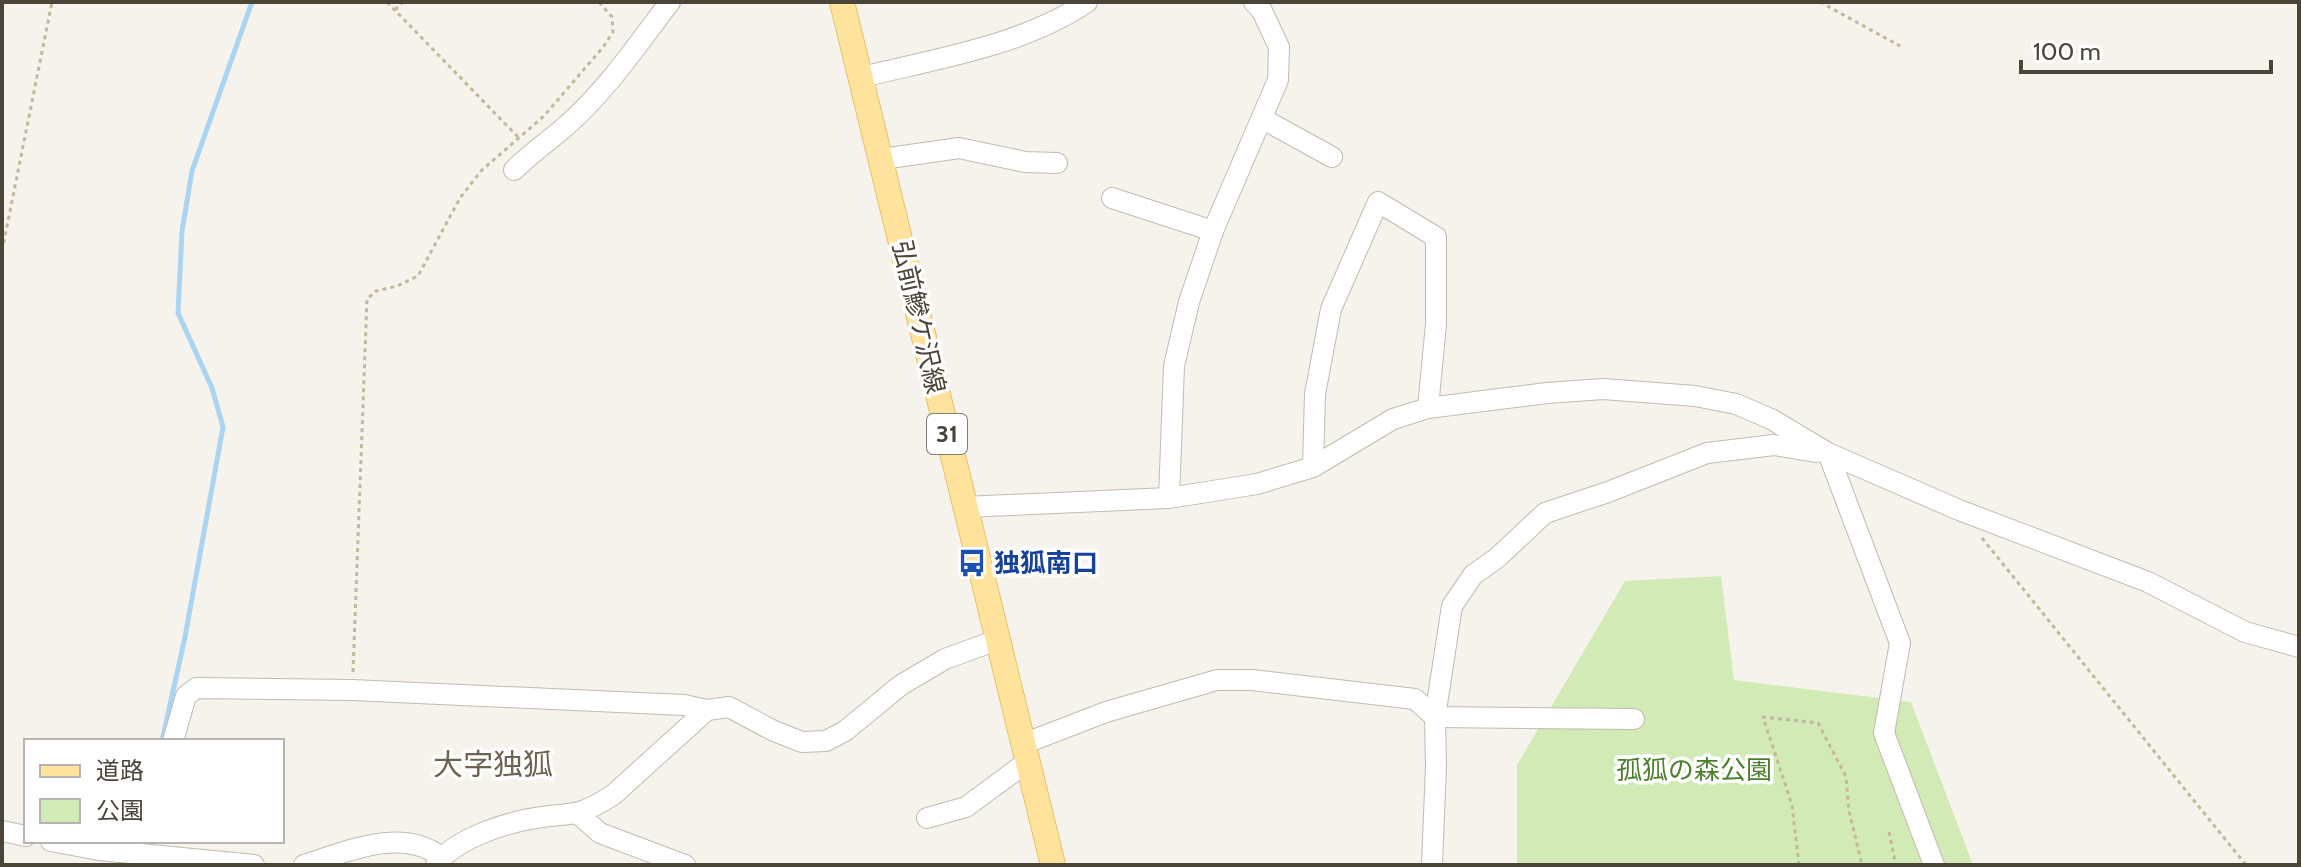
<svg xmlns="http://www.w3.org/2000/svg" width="2301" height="867" viewBox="0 0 2301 867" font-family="Cabin,'Noto Sans JP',sans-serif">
<rect width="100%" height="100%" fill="#f6f3ec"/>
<!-- green -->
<polygon fill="#d2eab5" points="1721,576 1734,680 1911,702 1973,865 1517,865 1517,765 1625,581"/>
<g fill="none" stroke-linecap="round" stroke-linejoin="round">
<!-- stream -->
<polyline stroke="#a9d4f2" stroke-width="5" points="162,741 185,637 223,427 212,388 178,313 182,231 192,171 252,2"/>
<defs>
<g id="minor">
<path d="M 862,77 C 935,59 1025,45 1087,2"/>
<polyline points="1263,119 1332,157"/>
<polyline points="882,159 959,148 1025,162 1057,163"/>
<path d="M 514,170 C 531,153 549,141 566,126 C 607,90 637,45 670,2"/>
<polyline points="1112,198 1213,231"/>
<polyline points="1828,453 1900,643 1884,733 1934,865"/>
<polyline points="1313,467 1315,394 1331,309 1378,202 1436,237 1436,324 1428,408"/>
<polyline points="1169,498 1174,366 1189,302 1213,231 1278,80 1279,47 1262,11 1254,2"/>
<polyline points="964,507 1169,498 1257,484 1313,467 1393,419 1428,408 1547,393 1603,389 1695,396 1736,404 1771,419 1828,453 1959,510 2148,582 2245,632 2299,647"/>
<polyline points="173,741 186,696 196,688 352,690 684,705 707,710"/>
<polyline points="1023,744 1106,712 1217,680 1252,680 1415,699 1435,717 1634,719"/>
<polyline points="577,813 600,833 685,865"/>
<polyline points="927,818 966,807 1027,762"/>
<polyline points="2,831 26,836"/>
<polyline points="51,841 99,850 254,865"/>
<path d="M 304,865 C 346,852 402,826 441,857"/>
<path d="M 436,865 C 455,838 510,821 542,817 C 555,815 568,815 580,812 C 592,808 602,802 613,795 L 707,710 L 729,707 L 774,731 L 802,742 L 826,741 L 845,731 L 901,685 L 945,659 L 997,640"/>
<polyline points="1432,865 1436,766 1435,717 1452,606 1473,575 1497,558 1545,513 1608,492 1707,453 1774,445 1816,452"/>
</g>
<polyline id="major" points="842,2 1053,865"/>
</defs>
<!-- minor casing -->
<use href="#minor" stroke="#c2bbae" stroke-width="22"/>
<!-- major casing -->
<use href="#major" stroke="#e6c16a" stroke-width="26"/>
<!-- path -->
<g stroke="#c4b79f" stroke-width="3" stroke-dasharray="4 4" stroke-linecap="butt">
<polyline points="387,2 518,137"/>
<polyline points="1820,2 1900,46"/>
<polyline points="395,10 403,2"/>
<polyline points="2,251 52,2"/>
<polyline points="1982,538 2246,865"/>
<polyline points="353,672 367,299 376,291 397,286 418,276 460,198 482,170 544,116 604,46 613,32 612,17 599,2"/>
<polyline points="1889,832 1896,865"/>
<polyline points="1799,865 1792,805 1763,717 1818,723 1846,777 1849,811 1862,865"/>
</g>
<!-- minor -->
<use href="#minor" stroke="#fff" stroke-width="20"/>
<!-- major -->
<use href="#major" stroke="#ffe39c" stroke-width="24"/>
</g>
<!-- icons -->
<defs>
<symbol id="bus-bare" viewBox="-9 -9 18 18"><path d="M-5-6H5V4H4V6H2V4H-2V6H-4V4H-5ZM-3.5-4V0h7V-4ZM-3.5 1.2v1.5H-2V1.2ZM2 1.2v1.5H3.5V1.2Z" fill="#1a4fb4" stroke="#fff" stroke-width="2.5" paint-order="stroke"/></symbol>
</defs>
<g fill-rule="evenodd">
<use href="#bus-bare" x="952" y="543" width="40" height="40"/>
</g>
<g text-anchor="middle" stroke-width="7" stroke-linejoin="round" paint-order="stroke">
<!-- shield labels -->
<rect fill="#fff" stroke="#817c74" stroke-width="2" x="927" y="414" width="40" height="40" rx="6"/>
<g font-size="24" font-weight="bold" fill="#4b4439">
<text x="947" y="442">31</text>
</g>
<!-- street labels -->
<g font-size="26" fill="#4b4439" stroke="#fff">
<text transform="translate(919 317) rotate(77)" y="9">弘前鰺ケ沢線</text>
</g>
<!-- transit labels -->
<g font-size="26" font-weight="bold" fill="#164399" stroke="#fff" text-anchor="start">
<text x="994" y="572">独狐南口</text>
</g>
<!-- park labels -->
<g font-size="26" fill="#4a7f2a" stroke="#fff">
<text x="1694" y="779">孤狐の森公園</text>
</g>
<!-- quarter labels -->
<g font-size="30" fill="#6e6250" stroke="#fff">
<text x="493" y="775">大字独狐</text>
</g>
</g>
<!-- border -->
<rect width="2301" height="867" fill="none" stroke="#4b4439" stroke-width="8"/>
<!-- legend -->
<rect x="24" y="739" width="260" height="104" fill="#ffffff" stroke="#b7b4b0" stroke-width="2"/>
<rect x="40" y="765" width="40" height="12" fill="#ffe39c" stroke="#b7b4b0" stroke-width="2"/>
<text x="96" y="779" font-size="24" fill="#4b4439">道路</text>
<rect x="40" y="799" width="40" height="24" fill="#d2eab5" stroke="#b7b4b0" stroke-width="2"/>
<text x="96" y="819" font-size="24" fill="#4b4439">公園</text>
<!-- scale -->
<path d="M2021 60v12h250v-12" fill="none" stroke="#4b4439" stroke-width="4"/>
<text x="2033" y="60" font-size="24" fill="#4b4439" stroke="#ffffff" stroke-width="6" paint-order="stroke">100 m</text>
</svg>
